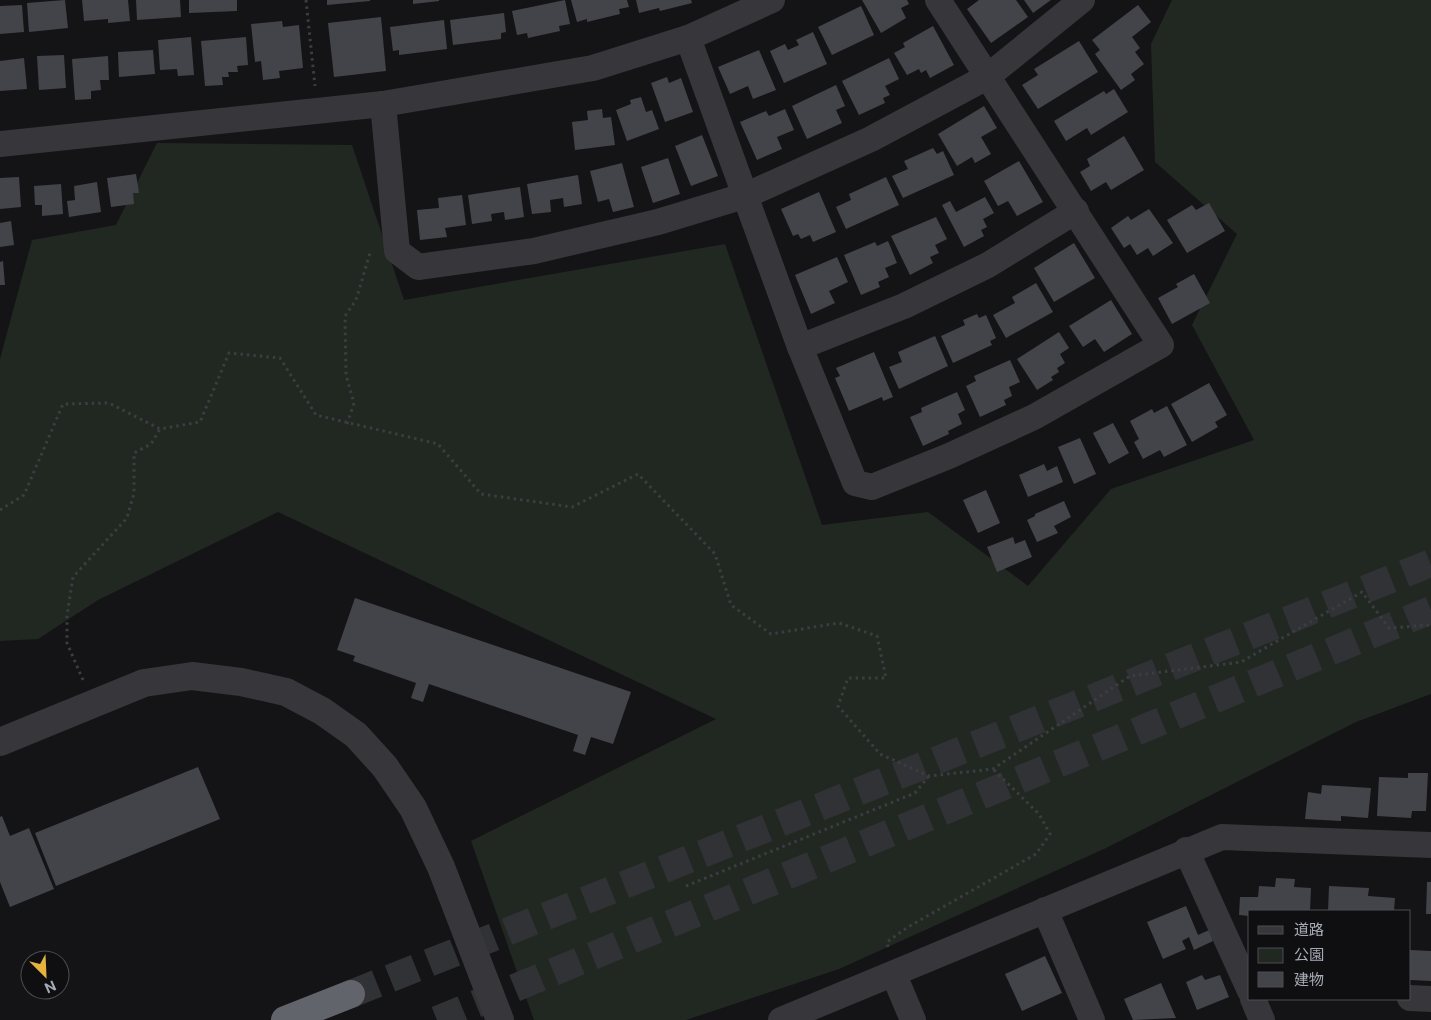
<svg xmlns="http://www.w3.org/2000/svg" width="1431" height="1020" viewBox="0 0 1431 1020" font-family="'Public Sans','Noto Sans JP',sans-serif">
<rect width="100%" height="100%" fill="#141416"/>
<!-- green -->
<polygon fill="#212822" points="1172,0 1431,0 1431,694 1356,722 1106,848 839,969 686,1020 534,1020 471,841 716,719 278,512 98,600 38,639 0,641 0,359 32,240 116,225 157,143 352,145 404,300 725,244 822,525 928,512 1028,586 1111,489 1254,440 1192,325 1237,234 1155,162 1151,44"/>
<!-- building -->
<g fill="#434449">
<polygon points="65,0 68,28 29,32 27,3"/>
<polygon points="82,0 128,0 130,21 108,23 108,19 84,21"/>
<polygon points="136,0 180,0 181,17 137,20"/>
<polygon points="189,0 237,0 237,11 189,13"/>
<polygon points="327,0 370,0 370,1 327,5"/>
<polygon points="413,0 439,0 439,1 413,4"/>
<polygon points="565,0 570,24 559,26 560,31 528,38 527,33 517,35 512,11"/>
<polygon points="571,0 627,0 629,7 619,9 620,14 587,22 587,19 577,22"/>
<polygon points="636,0 691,0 692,3 660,11 659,8 639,13"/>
<polygon points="862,0 907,0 909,4 901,8 906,18 881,33"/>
<polygon points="979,0 1016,0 1028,17 991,43 967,9"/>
<polygon points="1024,0 1051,0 1033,13"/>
<polygon points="22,5 24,32 0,34 0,6"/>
<polygon points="1138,5 1151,22 1132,37 1140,48 1135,52 1144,64 1131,74 1135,80 1121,90 1095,54 1100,50 1092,40"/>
<polygon points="861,6 874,35 832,55 818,27"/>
<polygon points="504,13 506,32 501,33 501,39 453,45 450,20"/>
<polygon points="381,17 386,71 334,77 328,23"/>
<polygon points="444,20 447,49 399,55 399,50 393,51 390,27"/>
<polygon points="282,21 283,27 299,25 303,68 279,71 280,78 263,80 261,61 255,62 251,24"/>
<polygon points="933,26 954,65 930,78 926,70 921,73 919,69 907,75 894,53 905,47 903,43"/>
<polygon points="813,32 827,64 784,83 770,51 785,44 788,50 799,45 796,40"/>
<polygon points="191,37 194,75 178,76 177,69 160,70 158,40"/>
<polygon points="246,37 248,65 237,66 238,72 228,72 229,77 222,77 223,85 205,86 201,41"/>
<polygon points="1079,41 1098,72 1038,109 1022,85 1038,75 1034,69"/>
<polygon points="153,50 155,74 119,77 118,52"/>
<polygon points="759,50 776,90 753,99 748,86 730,94 718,67"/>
<polygon points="64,55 66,88 39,90 37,56"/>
<polygon points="108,56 109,80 100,80 101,90 91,91 91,99 75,100 72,59"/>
<polygon points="24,58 27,89 0,91 0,61"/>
<polygon points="889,58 899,79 885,86 890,95 883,98 885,103 859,115 842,81"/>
<polygon points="667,77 669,83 681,78 693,112 665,122 651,83"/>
<polygon points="836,85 845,106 836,110 842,123 807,139 792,106"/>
<polygon points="1114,89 1128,112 1091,135 1087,128 1066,141 1054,121 1104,91 1106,94"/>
<polygon points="641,97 646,112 652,110 659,129 627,141 616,110 631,104 630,100"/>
<polygon points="984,106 997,128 981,137 991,154 975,163 972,157 957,166 938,134"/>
<polygon points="602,109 603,118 611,117 615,145 575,150 572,122 588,120 587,111"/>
<polygon points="785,109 794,130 777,137 782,149 757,160 740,122 766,111 769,116"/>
<polygon points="702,135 718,176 691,186 675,146"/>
<polygon points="1124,136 1144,170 1111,190 1106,182 1091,191 1080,172 1090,166 1087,159"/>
<polygon points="933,148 937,154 943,151 954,175 903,198 892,176 908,169 904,161"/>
<polygon points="668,158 680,194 653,203 641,167"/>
<polygon points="1019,161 1043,202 1017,216 1008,201 998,206 984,181"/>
<polygon points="622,163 634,207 613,212 609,199 598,202 590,171"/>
<polygon points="136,174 139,193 133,193 134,204 111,207 107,178"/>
<polygon points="578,175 582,204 564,207 563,198 550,200 551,212 532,214 527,184"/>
<polygon points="19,177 21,207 0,209 0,178"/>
<polygon points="886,177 899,205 846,229 836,207 851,200 849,194"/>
<polygon points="97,182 101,212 69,217 67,201 75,200 74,186"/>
<polygon points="61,184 63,214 42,216 42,205 35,205 34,186"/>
<polygon points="520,187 524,217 505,220 504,212 491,214 492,221 472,224 468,195"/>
<polygon points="819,192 836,232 813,242 810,235 801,239 798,234 793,236 781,209"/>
<polygon points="462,195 466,225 445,228 447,237 420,240 417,210 439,208 438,198"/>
<polygon points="985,197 994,213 983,219 987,227 981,230 984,236 964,247 942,205 950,201 956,212"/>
<polygon points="1209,203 1225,231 1187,253 1167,220 1192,205 1196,210"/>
<polygon points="1149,209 1173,243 1153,256 1148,248 1137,255 1130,244 1124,248 1111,228 1128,216 1131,220"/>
<polygon points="936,217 947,239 935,245 939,253 930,257 933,263 910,275 891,236"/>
<polygon points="11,221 14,245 0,247 0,223"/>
<polygon points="888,241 897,263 885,268 889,277 878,282 880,287 861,295 844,255 875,242 877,246"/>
<polygon points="1074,243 1095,278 1054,302 1034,268"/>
<polygon points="837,257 848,282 829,291 835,303 811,314 795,275"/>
<polygon points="3,261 5,285 0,285 0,262"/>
<polygon points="1194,274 1210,303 1172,324 1158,298 1178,287 1176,284"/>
<polygon points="1036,283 1053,312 1006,338 993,315 1015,303 1012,297"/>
<polygon points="1111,300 1132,334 1104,352 1095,339 1083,347 1069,326"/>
<polygon points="977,314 979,318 986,315 996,338 990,341 992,345 953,363 941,336 965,325 963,320"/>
<polygon points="1059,332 1069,348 1060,354 1065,363 1057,368 1059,372 1051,377 1053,380 1037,390 1017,359"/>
<polygon points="935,336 948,366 899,389 889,367 902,362 898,352"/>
<polygon points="874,352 893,397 883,401 882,397 849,411 835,378 840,376 836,368"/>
<polygon points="1010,360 1020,382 1009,387 1012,396 1004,400 1006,405 980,417 966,386 976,381 974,376"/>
<polygon points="1209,383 1227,415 1215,422 1218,427 1192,442 1171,404"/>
<polygon points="957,392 965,410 958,414 962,424 948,431 949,434 923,446 910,417 922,412 921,408"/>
<polygon points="1167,406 1187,445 1164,457 1160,450 1143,459 1134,442 1139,439 1130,421 1152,409 1154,413"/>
<polygon points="1113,423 1129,453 1109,464 1093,433"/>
<polygon points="1080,438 1096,474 1074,484 1058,447"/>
<polygon points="1044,464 1047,471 1057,466 1063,482 1028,497 1019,475"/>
<polygon points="986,490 1000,523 978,533 963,500"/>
<polygon points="1064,501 1071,517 1054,526 1058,533 1037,542 1027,520 1035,516 1035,514"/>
<polygon points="1013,537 1015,544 1025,540 1032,557 997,572 987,547"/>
<polygon points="355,598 631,692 613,744 591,737 585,755 573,751 578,735 429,684 423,702 411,698 416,683 353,661 355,656 337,650"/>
<polygon points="198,767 220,819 56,886 35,833"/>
<polygon points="1408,773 1428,773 1426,811 1412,811 1411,818 1377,816 1379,777 1408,778"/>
<polygon points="1322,785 1371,788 1368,818 1341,816 1341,821 1305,819 1308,792 1321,794"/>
<polygon points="2,816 10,836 29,828 54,889 10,907 0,882 0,817"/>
<polygon points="1276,878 1295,879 1294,887 1311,888 1310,911 1250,911 1250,916 1239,915 1240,897 1258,897 1259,886 1275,887"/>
<polygon points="1427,882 1431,882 1431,914 1426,914"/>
<polygon points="1329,886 1369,888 1368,896 1395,898 1394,911 1328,911"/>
<polygon points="1186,906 1198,935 1209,930 1213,941 1194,950 1189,937 1182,941 1186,949 1163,959 1147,922"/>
<polygon points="1410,950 1431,951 1431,981 1410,980"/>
<polygon points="1045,956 1062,993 1022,1011 1005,974"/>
<polygon points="1202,975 1205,980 1220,975 1229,997 1197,1010 1186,982"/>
<polygon points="1161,983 1176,1018 1133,1020 1124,999"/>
</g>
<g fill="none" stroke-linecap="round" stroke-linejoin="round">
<!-- motorway-tunnel -->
<g stroke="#313236" stroke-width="28" stroke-dasharray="28 14" stroke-linecap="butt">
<polyline points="351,994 1431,563"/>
<polyline points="437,1020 1431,610"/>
</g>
<!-- path -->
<g stroke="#3c3d42" stroke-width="3" stroke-dasharray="2.5 4" stroke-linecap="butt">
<polyline points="306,0 315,86"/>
<polyline points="347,424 354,403 346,375 345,316 356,300 370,253"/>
<polyline points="0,510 24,495 63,404 109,403 160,429 200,422 229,353 280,358 316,415 438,444 481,494 572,507 638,474 715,554 731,605 771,634 839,623 877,636 886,678 848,678 838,706 880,754 929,776 993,769 1130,676 1241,662 1362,592 1389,628 1431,625"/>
<polyline points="83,680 67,643 67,615 73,577 127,518 134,493 134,453 151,444 160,429"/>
<polyline points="686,886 915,793 929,776"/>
<polyline points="888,947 887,942 908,927 1036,854 1050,834 1039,814 993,769"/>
</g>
<!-- minor -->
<g stroke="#36363b" stroke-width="26">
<polyline points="688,38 800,347 855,483 872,487 949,456 1034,417 1161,345 938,0"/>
<polyline points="383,104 397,251 418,267 534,251 658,222 747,195 871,139 987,77 1082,0"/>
<polyline points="0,144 383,104 593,68 688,38 772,0"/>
<polyline points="800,347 904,306 988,265 1076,211"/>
<polyline points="1186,850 1250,991"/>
<polyline points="1045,910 1092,1020"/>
<polyline points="894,975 913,1020"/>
<polyline points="1410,998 1431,999"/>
<polyline points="1253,999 1262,1020"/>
<polyline points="781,1020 1222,837 1431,845"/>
</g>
<!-- tertiary -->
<polyline stroke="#36363b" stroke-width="28" points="0,742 144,683 192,676 241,682 286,692 322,711 356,735 385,767 413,808 441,867 500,1020"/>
<!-- motorway -->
<polyline stroke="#62646b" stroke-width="28" points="285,1020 351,994"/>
</g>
<!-- legend -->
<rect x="1248" y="910" width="162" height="90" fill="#0f0f11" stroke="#4c4d53"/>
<rect x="1258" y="926" width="25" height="8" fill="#36363b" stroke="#4c4d53"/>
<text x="1294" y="935" font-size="15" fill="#a7abb5">道路</text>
<rect x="1258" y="948" width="25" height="15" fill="#212822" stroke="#4c4d53"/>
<text x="1294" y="960" font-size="15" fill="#a7abb5">公園</text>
<rect x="1258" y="972" width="25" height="15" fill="#434449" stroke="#4c4d53"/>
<text x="1294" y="985" font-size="15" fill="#a7abb5">建物</text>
<!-- north arrow -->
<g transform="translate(45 975) rotate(156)"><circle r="24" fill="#0f0f11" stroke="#4c4d53"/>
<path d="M0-4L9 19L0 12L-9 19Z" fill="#e6b43c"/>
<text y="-8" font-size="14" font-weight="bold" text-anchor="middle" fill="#a7abb5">N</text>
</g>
</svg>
